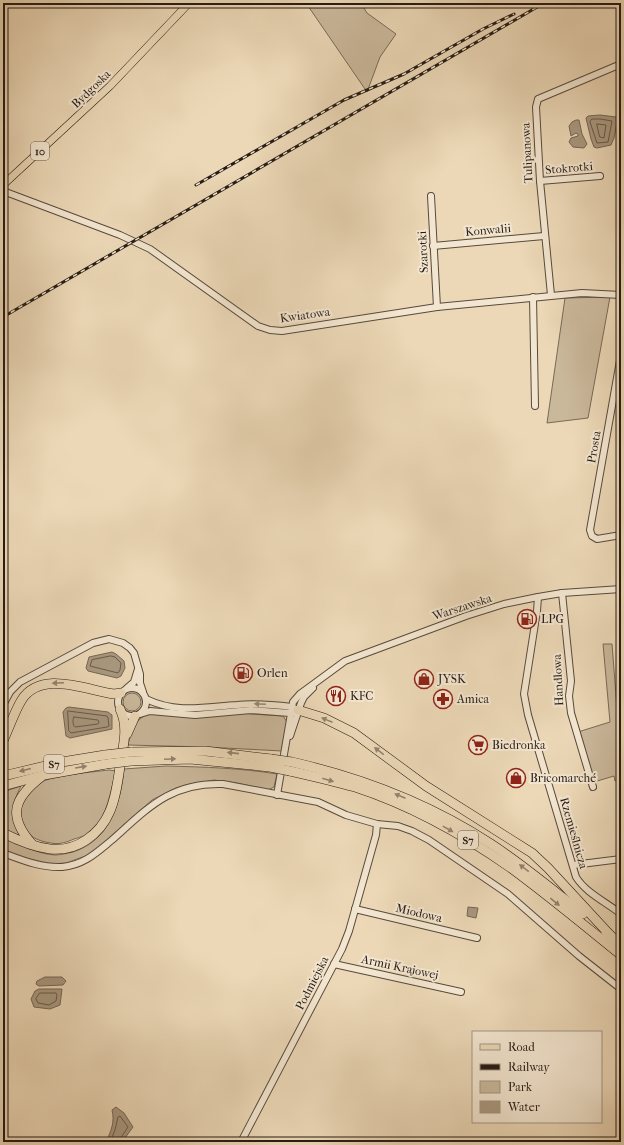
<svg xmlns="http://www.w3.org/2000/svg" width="624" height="1145" viewBox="0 0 624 1145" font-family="'IM FELL French Canon',serif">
<rect width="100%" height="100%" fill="#ecd8b7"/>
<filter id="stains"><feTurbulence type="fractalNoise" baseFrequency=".005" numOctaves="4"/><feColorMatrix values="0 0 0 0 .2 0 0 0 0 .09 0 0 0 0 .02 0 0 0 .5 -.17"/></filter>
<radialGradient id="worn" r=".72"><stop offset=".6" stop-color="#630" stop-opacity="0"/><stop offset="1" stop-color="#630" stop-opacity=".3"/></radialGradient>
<!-- green -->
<g fill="#cab89b" stroke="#786a58">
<polygon points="306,3 361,3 367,13 396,34 380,57 367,92"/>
<polygon points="610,297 588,418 547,423 565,298"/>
<polygon points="603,644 612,644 618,721 621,721 621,780 615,781 614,776 594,782 578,732 610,722"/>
<circle cx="132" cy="702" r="9"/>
<path d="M 149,713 L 237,713 L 283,716 L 287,722 L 282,751 L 206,747 L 128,745 C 132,729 134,721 149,713 Z"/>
<path d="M 166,766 C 204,767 241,768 277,774 L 274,787 L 268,790 L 237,783 L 214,780 L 192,784 L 176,788 L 152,800 L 91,854 L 66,863 L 50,864 L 21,857 L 3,850 L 3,837 C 19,844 37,854 55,855 C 61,855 68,853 73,852 C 109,841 121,803 124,769 Z"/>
<path d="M 109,770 L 116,771 C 111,789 107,817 93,830 C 88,835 81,837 74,839 C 67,842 59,845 51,843 C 43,842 34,839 29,834 C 15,820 20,796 35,785 C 47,776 92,772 109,770 Z"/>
<path d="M 21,786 C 12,804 10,815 19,834 L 16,836 L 3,829 L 3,792 Z"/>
</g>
<!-- water -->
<g fill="#a99880" stroke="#756655">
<polygon points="600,115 616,117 618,118 614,138 611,145 597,148 594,147 591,139 586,118 588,116"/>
<polygon points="576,120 579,120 582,134 587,144 584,148 573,147 569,142 571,138 578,136 578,134 576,133 571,136 569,126 572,122"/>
<polygon points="112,652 116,654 124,661 125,668 121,676 117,678 88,671 86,668 89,657"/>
<polygon points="69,707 108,712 112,715 112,729 70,738 66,736 63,712 66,708"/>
<polygon points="468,907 478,908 476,918 467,916"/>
<polygon points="45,977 62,977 66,981 63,985 39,986 36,984 37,981"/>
<polygon points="39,989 62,989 60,1005 50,1009 34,1007 31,999 35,991"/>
<path d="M 116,1107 L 124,1113 L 133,1127 L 122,1142 L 106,1142 C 111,1131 115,1122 112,1110 Z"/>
</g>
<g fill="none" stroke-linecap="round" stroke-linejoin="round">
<!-- shore -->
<g stroke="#685a4a" stroke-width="1">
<polygon points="592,119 600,119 612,121 608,142 597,143 590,122"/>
<polygon points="597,124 606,125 604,138 600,137"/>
<polygon points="111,656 115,657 121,663 120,670 118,673 90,666 92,660"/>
<polygon points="68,711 107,716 108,718 109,726 107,727 71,733 69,731"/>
<path d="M 74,717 L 98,720 L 99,722 L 98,724 L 75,727 C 73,726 72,719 74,717 Z"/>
<polygon points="40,993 56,993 57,995 56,1001 49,1005 38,1003 36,999"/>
<polyline points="110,1142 115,1130 118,1117 120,1116 128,1127 120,1139 119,1142"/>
</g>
<defs>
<g id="minor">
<polyline points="540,181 600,176"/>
<polyline points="3,191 120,235 150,249 258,326 270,330 282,331 437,307 582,293 621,295"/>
<polyline points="431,196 437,307"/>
<polyline points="433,246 544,236"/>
<polyline points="551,295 540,181 536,107 538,99 621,64"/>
<polyline points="533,297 535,406"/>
<polyline points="621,355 590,530 592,536 597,539 621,535"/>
<polyline points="562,593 571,681 569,696 571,713 593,787"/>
<path d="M 538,597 L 537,611 L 524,694 L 528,715 L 576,877 C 586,893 606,902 621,914"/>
<circle cx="132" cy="702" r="14"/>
<polyline points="127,688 134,682 138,669"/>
<path d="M 146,699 C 177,714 205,707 237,705 C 255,703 274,705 292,707 L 295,709"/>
<polyline points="3,705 10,692 20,682 93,643 109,639 123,643 130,648 134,653 140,674 140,683 143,692"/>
<polyline points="140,714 150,711 195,715 251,710 290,713 294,712"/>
<polyline points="290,736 301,703 304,697 313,688"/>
<polyline points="277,795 293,702 300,694 345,661 466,616 504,604 538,597 562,593 621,589"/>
<path d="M 3,853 C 22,860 41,868 62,867 C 84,865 96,853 112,840 C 148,808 171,782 223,784 L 318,802 L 346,815 L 377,824 L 398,826 L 412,831 L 429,840 L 508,894 L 579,956 L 621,989"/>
<polyline points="573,865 621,859"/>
<polyline points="355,909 477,938"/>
<polyline points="334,964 461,992"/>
<polyline points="241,1142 342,949 349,931 376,835 377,824"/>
</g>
<polyline id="major" points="3,185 110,86 189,3"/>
<g id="highway">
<polyline points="298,710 324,718 354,733 426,786 532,853 548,868 610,935"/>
<polyline points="127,734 135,716"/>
<path d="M 3,741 C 9,728 14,713 21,701 C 40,669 86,690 114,694 L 121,693"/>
<polyline points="131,752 205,751 271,759"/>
<polyline points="131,761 190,759 270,767"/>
<path d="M 292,762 C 362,778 430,804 491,844 C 523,865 553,890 583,914"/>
<path d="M 290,771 C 312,776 334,781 355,787 C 410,805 464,835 511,868 C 549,896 585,926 621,955"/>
<polyline points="3,776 62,762 105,755"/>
<polyline points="3,786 44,775 106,764"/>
<path d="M 3,833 C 17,840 34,847 50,849 C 76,852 100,835 110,811 C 116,797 118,781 120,766 C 123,746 129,728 120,709"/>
<path d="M 32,844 C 7,816 14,798 41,777"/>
<polyline points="606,932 621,944"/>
</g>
</defs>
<!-- minor casing -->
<use href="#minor" stroke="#584a3d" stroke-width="8"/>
<!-- major casing -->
<use href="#major" stroke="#261b14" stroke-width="8"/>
<!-- highway casing -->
<use href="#highway" stroke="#261b14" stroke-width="10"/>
<!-- minor -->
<use href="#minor" stroke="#f3e6d0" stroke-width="6"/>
<!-- major -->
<use href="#major" stroke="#ecd8b7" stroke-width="7"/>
<!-- highway -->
<use href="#highway" stroke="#ecd8b7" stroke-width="9"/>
<defs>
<g id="rail">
<polyline points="196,185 344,100 404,74 483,29 514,14"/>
<polyline points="3,317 544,3"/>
</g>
</defs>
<!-- rail casing -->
<use href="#rail" stroke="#261b14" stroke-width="3"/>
<!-- rail -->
<use href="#rail" stroke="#f3e6d0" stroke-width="1.5" stroke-dasharray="4.5" stroke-linecap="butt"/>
<defs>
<g id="highway-bridge">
<polyline points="105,755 131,752"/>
<polyline points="271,759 292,762"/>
<polyline points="106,764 131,761"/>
<polyline points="270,767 290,771"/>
</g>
</defs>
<!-- highway-bridge casing -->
<use href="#highway-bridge" stroke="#261b14" stroke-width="10" stroke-linecap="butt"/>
<!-- highway-bridge -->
<use href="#highway-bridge" stroke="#ecd8b7" stroke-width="9"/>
</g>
<!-- one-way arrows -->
<defs><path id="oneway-solid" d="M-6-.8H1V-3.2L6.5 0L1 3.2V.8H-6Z"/></defs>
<g fill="#93836e">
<use href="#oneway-solid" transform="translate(58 683) rotate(178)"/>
<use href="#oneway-solid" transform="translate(327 720) rotate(-158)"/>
<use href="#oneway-solid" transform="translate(379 751) rotate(-143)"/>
<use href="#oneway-solid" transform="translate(233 753) rotate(-174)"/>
<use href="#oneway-solid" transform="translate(170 759) rotate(-2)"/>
<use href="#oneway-solid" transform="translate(81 767) rotate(-9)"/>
<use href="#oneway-solid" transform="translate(25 770) rotate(166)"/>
<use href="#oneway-solid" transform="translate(328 780) rotate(16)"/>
<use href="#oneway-solid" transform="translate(400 796) rotate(-157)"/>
<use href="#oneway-solid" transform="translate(448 829) rotate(29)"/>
<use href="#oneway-solid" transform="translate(524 868) rotate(-143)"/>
<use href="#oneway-solid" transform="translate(555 902) rotate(39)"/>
</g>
<use fill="#978b7b" href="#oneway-solid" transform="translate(260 704) rotate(-177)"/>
<!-- icons -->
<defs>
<symbol id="fuel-ring" viewBox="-11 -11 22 22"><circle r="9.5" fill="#f3e6d0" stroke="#8f2418" stroke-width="1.5"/><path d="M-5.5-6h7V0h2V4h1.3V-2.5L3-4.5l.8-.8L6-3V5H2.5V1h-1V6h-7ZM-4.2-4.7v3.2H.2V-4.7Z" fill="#8f2418"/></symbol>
<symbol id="shop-ring" viewBox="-11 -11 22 22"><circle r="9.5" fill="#f3e6d0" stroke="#8f2418" stroke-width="1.5"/><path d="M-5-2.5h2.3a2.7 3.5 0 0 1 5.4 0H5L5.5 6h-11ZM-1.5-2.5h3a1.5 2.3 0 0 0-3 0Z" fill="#8f2418"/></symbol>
<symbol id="restaurant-ring" viewBox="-11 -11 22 22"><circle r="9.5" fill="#f3e6d0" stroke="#8f2418" stroke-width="1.5"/><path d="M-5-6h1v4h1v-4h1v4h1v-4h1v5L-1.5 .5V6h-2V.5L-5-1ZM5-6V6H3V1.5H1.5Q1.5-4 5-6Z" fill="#8f2418"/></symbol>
<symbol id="pharmacy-ring" viewBox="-11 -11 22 22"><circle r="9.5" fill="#f3e6d0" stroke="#8f2418" stroke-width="1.5"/><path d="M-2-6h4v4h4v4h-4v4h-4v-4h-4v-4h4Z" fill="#8f2418"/></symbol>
<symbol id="supermarket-ring" viewBox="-11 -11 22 22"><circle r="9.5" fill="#f3e6d0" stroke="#8f2418" stroke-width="1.5"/><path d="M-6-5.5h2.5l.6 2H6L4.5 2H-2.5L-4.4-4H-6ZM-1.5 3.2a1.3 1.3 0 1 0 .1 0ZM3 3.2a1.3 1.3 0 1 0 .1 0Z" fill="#8f2418"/></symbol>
</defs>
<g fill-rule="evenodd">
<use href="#fuel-ring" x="516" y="608" width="22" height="22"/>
<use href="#fuel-ring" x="232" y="662" width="22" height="22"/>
<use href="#shop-ring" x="413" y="668" width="22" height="22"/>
<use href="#restaurant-ring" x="325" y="685" width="22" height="22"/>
<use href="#pharmacy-ring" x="432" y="688" width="22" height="22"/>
<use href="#supermarket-ring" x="467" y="734" width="22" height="22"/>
<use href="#shop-ring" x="505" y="767" width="22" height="22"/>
</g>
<g text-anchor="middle" stroke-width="4" stroke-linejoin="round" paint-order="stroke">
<!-- shield labels -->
<g fill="#f3e6d0" stroke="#64584c" stroke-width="1">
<rect x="31" y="142" width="18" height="18" rx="3"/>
<rect x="44" y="755" width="20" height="18" rx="3"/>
<rect x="458" y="831" width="20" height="18" rx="3"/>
</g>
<g font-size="11" font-weight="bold" fill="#261b14">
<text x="40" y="155">10</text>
<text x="54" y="768">S7</text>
<text x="468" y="844">S7</text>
</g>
<!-- street labels -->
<g font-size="12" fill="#261b14" stroke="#f3e6d0">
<text transform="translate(91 89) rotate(-44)" y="4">Bydgoska</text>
<text transform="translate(527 153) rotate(-93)" y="4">Tulipanowa</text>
<text transform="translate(569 168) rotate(-5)" y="4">Stokrotki</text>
<text transform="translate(488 230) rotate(-5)" y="4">Konwalii</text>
<text transform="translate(423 252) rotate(-93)" y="4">Szarotki</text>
<text transform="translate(305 315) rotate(-8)" y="4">Kwiatowa</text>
<text transform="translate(594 447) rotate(-80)" y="4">Prosta</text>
<text transform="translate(462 607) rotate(-18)" y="4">Warszawska</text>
<text transform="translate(558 680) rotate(-93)" y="4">Handlowa</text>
<text transform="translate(574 833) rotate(74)" y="4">Rzemieślnicza</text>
<text transform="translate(419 913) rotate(13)" y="4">Miodowa</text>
<text transform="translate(400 967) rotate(12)" y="4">Armii Krajowej</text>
<text transform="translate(312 983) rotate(-63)" y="4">Podmiejska</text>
</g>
<!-- poi labels -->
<g font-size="12" fill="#261b14" stroke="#f3e6d0" text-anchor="start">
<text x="541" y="623">LPG</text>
<text x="257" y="677">Orlen</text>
<text x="438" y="683">JYSK</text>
<text x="350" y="700">KFC</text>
<text x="457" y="703">Amica</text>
<text x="492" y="749">Biedronka</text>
<text x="530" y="782">Bricomarché</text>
</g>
</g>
<!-- margin -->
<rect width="624" height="1145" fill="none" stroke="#ecd8b7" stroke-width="16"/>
<rect x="4" y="4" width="616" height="1137" fill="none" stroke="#261b14" stroke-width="2"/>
<rect x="8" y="8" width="608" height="1129" fill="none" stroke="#261b14"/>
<!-- legend -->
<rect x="472" y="1031" width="130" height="92" fill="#f3e6d0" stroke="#a19585"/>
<rect x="480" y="1044" width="20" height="6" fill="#ecd8b7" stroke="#a19585"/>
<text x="508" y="1051" font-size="12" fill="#261b14">Road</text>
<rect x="480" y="1064" width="20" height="6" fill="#261b14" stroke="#a19585"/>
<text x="508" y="1071" font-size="12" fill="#261b14">Railway</text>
<rect x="480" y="1081" width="20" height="12" fill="#cab89b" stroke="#a19585"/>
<text x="508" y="1091" font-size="12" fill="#261b14">Park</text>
<rect x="480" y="1101" width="20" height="12" fill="#a99880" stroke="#a19585"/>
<text x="508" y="1111" font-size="12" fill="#261b14">Water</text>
<rect width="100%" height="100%" filter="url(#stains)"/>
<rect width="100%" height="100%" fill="url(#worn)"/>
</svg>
